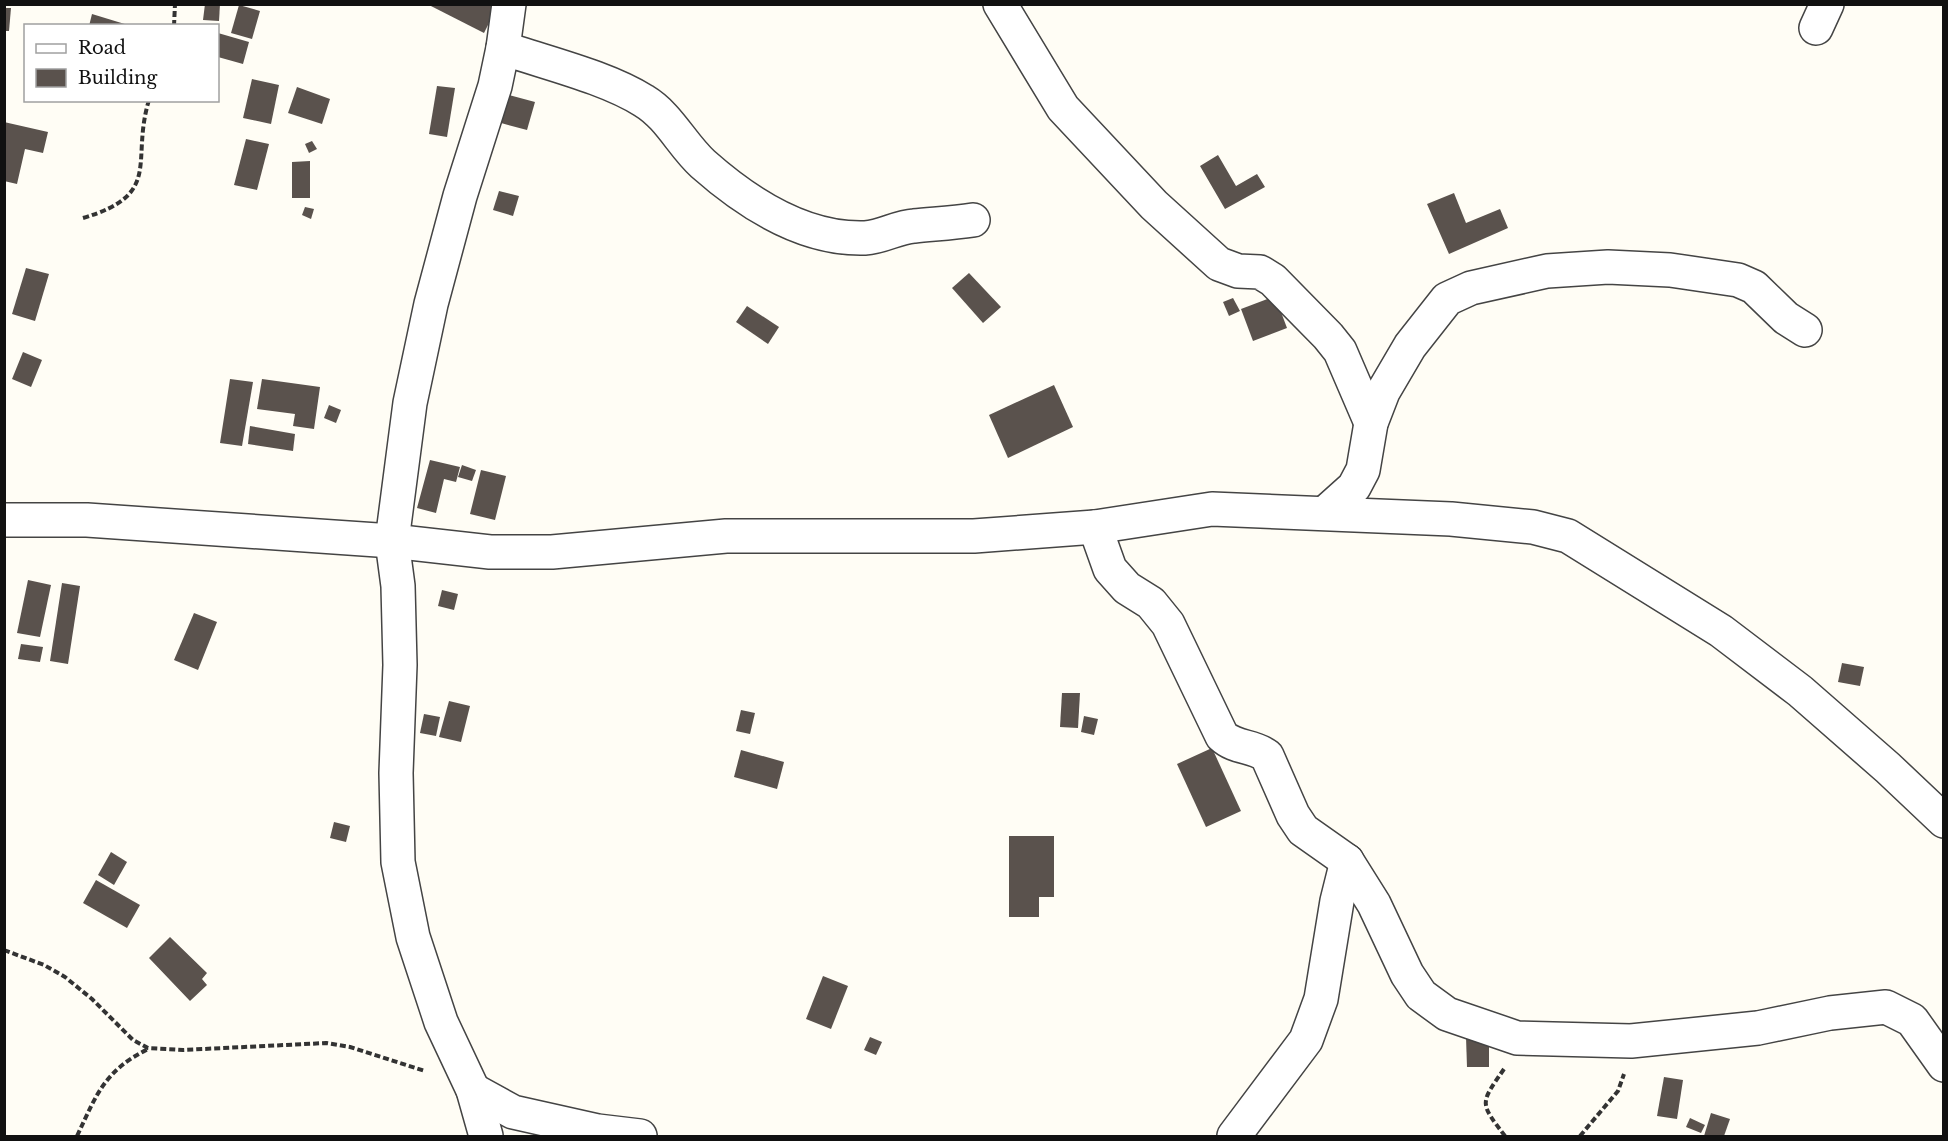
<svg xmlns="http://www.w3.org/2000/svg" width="1948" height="1141" viewBox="0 0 1948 1141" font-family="'Libre Baskerville',serif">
<rect width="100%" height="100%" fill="#fffdf5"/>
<!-- building -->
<g fill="#5a524d">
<polygon points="205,4 220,4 219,21 203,20"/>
<polygon points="427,4 489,4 496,9 484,33"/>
<polygon points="239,5 260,11 252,39 231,33"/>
<polygon points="4,8 11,8 9,31 4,31"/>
<polygon points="92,14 128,25 128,26 89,26"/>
<polygon points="218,33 249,42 243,64 218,57"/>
<polygon points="252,79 279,85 271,124 243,118"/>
<polygon points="437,86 455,88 447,137 429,134"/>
<polygon points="297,87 330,99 322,124 288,113"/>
<polygon points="509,95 535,102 527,130 501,123"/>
<polygon points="4,122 48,132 43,153 25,149 17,184 4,181"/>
<polygon points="246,139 269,144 257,190 234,185"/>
<polygon points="312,141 317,149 309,153 305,144"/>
<polygon points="1218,155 1236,186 1257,174 1265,187 1225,209 1200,166"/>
<polygon points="310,161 310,198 292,198 292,162"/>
<polygon points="499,191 519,196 513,216 493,210"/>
<polygon points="1454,193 1466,223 1500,209 1508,228 1449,254 1427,204"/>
<polygon points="305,207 314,209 311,219 302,215"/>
<polygon points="26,268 49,274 35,321 12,314"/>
<polygon points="969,273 1001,307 983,323 952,288"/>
<polygon points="1275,296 1287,328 1253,341 1241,309"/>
<polygon points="1233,298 1240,311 1229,316 1223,302"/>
<polygon points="747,306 779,327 768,344 736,322"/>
<polygon points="23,352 42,360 31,387 12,379"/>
<polygon points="230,379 253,382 242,446 220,443"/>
<polygon points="262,379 320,387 314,429 293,426 295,414 257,409"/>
<polygon points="1054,385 1073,427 1008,458 989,415"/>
<polygon points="329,405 341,410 336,423 324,418"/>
<polygon points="250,426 295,434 293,451 248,444"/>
<polygon points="430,460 460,467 456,482 444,479 436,513 417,508"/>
<polygon points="462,465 476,470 472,481 458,477"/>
<polygon points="481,470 506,476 495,520 470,514"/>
<polygon points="28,580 51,585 40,637 17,633"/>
<polygon points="62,583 80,586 68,664 50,661"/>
<polygon points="442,590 458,594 454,610 438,606"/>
<polygon points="194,613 217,622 198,670 174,660"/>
<polygon points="21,644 43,647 40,662 18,659"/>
<polygon points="1842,663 1864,667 1860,686 1838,682"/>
<polygon points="1062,693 1080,693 1078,728 1060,727"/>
<polygon points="449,701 470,706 461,742 439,737"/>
<polygon points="741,710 755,713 750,734 736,731"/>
<polygon points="424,714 440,717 436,736 420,733"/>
<polygon points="1084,716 1098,719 1094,735 1081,732"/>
<polygon points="1212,748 1241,811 1206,827 1177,764"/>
<polygon points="741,750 784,762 777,789 734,777"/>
<polygon points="334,822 350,826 346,842 330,838"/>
<polygon points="1009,836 1054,836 1054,897 1039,897 1039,917 1009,917"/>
<polygon points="111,852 127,862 114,885 98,875"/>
<polygon points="96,880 140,905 127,928 83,903"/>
<polygon points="170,937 207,973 202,979 207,985 190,1001 149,958"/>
<polygon points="823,976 848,986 831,1029 806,1019"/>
<polygon points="870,1037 882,1042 876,1055 864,1050"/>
<polygon points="1466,1037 1489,1037 1489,1067 1467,1067"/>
<polygon points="1664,1077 1683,1080 1677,1119 1657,1116"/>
<polygon points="1711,1113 1730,1119 1724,1136 1704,1136"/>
<polygon points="1690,1118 1705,1125 1701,1133 1686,1127"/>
</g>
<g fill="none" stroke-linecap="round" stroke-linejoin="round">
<defs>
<g id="street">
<polyline points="1000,4 1063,108 1154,205 1219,264 1238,271 1260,272 1273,280 1328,336 1340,351 1371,423"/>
<polyline points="1816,28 1827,4"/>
<path d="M 503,48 C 546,63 606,77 644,101 C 669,116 682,145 703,164 C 747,203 804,240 865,238 C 883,237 897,227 914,226 C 933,224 953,223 973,220"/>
<polyline points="1325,513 1354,487 1363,470 1371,423 1383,392 1410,346 1447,299 1471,288 1547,271 1608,267 1670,270 1738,280 1754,287 1786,318 1805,330"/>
<polyline points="4,520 87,520 392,541 490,552 552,552 726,536 974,536 1095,527 1212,509 1451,519 1533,527 1568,536 1721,631 1800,691 1888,768 1944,821"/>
<path d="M 1095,527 L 1110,569 L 1127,588 L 1151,603 L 1168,624 L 1222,736 C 1236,749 1253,745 1267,756 L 1293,815 L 1303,830 L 1347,861 L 1374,904 L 1407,974 L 1421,995 L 1447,1014 L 1517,1038 L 1631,1041 L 1758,1028 L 1830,1013 L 1886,1007 L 1912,1020 L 1944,1065"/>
<polyline points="473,1090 513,1112 598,1131 640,1136"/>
<polyline points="486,1136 473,1090 441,1022 413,937 398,862 396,773 400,665 398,586 392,541 410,403 431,304 460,196 495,86 503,48 509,4"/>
<polyline points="1234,1136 1306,1040 1321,999 1337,901 1347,861"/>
</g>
</defs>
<!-- street casing -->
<use href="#street" stroke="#444" stroke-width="36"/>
<!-- path -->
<g stroke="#333" stroke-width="4" stroke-dasharray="6 3" stroke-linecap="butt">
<polyline points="174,26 175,4"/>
<path d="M 83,218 C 164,194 130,162 149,100"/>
<polyline points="4,950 44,965 65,977 92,999 133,1040 148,1048 183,1050 326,1043 350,1047 425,1071"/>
<path d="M 1504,1069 C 1480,1104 1479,1102 1505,1136"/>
<path d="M 77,1136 C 97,1094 104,1071 148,1049"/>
<polyline points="1580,1136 1618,1091 1624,1074"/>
</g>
<!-- street -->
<use href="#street" stroke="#fff" stroke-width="33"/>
</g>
<!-- border -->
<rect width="1948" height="1141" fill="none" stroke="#111111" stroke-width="12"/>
<!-- legend -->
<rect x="24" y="24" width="195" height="78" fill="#ffffff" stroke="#a0a0a0" stroke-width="1.5"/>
<rect x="36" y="44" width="30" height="9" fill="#ffffff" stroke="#a0a0a0" stroke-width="1.5"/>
<text x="78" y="54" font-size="18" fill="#111111">Road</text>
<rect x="36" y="69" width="30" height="18" fill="#5a524d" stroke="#a0a0a0" stroke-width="1.5"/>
<text x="78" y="84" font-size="18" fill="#111111">Building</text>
</svg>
